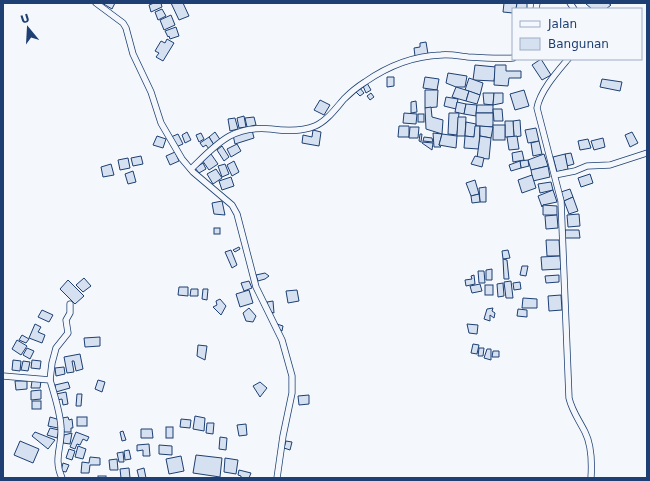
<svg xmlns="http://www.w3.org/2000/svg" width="650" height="481" viewBox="0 0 650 481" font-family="'DejaVu Sans',sans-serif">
<rect width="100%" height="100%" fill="#f4f7fb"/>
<!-- building -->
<g fill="#d5e0f0" stroke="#1d3f73">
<polygon points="102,3 115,3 112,9"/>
<polygon points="154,3 161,3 162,7 151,12 149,5"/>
<polygon points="171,3 183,3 189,16 179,20"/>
<polygon points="504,3 517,3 516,9 513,9 513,13 503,12"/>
<polygon points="517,3 527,3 527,9 516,9"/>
<polygon points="586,3 608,3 611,5 606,9 592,9 586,4"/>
<polygon points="162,9 166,16 158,20 155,12"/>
<polygon points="171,15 175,25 164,30 160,20"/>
<polygon points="176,27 179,36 170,39 169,36 168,37 165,31"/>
<polygon points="167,39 174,43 163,61 156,57 159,53 155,51 161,41 165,43"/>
<polygon points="426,42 428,54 415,56 414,48 420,47 420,43"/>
<polygon points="541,59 551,75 542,80 532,65"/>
<polygon points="475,65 496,67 494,81 473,80"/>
<polygon points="495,65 506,65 506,71 521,71 521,78 509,78 508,86 494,85"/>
<polygon points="448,73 467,76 465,87 456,87 446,83"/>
<polygon points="387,77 394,77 394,86 387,87"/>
<polygon points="425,77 439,79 437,90 423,88"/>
<polygon points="469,78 483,83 480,95 465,90"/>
<polygon points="602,79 622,82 620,91 600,87"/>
<polygon points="367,83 371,90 366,93 363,86"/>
<polygon points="456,87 469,91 466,101 452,97"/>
<polygon points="360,88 364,93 360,96 356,92"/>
<polygon points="425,90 438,90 437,107 425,108"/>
<polygon points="524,90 529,106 515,110 510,94"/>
<polygon points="469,91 480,95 477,104 466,101"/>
<polygon points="371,93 374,97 370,100 367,96"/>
<polygon points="483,93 494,93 493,105 484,104"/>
<polygon points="494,93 503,93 503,103 493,105"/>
<polygon points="446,97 458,99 456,109 444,106"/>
<polygon points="320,100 330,105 324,115 314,110"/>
<polygon points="416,101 417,112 411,113 411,102"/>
<polygon points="457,102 466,104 464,114 455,112"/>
<polygon points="466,104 477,105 476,116 464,114"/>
<polygon points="477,105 493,105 493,113 476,113"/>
<polygon points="431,107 432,117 443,120 442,134 426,129 425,108"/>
<polygon points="493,109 502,109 503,121 494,121"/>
<polygon points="404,113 417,114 416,124 403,123"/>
<polygon points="449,113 459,113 457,135 448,134"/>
<polygon points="476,113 493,113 493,127 476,126"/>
<rect x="418" y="114" width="6" height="8"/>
<polygon points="244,116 246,127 239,128 237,118"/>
<polygon points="254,117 256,125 247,127 245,118"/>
<polygon points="458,117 466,117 465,136 457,136 457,135"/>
<polygon points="235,118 238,129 230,131 228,119"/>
<polygon points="520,120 521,136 514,137 513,121"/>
<polygon points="505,121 513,121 514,137 505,137"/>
<polygon points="466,122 476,124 474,137 465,136"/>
<rect x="493" y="125" width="12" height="15"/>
<polygon points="399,126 409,126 409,137 398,137"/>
<polygon points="475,126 480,126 479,149 464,148 465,136 474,137"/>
<polygon points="480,126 493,127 491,138 480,136"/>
<polygon points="410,127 419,127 418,138 409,138"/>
<polygon points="536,128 539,141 528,143 525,130"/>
<polygon points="252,130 254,138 235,144 233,135"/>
<polygon points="313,130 321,132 319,146 302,143 303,135 312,137"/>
<polygon points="187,132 191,140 185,143 182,135"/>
<polygon points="215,132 221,141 214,145 209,137"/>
<polygon points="632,132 638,143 630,147 625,135"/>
<polygon points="201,133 204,139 199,142 196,135"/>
<polygon points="433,133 442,134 439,145 441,147 434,147"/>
<polygon points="178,134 183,144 176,147 171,137"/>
<polygon points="420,134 422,134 421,142 419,141"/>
<polygon points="442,134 457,136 456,148 439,145"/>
<polygon points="157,136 166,139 163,148 153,145"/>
<polygon points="480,136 491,138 489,159 477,158"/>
<polygon points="517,136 519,149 509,150 507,137"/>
<polygon points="209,137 214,145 209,149 206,145 203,147 200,143"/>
<polygon points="424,137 432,138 433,142 423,141"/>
<polygon points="603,138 605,147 594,150 591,141"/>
<polygon points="588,139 591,148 580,150 578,141"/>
<polygon points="539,141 542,154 533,156 531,143"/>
<polygon points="422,142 433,143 432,150 422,143"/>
<polygon points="237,144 241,151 231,157 227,149"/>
<polygon points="222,146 229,157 224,161 217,150"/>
<polygon points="522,151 524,160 513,162 512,153"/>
<polygon points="175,152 179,161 170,165 166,156"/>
<polygon points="571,153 574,164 567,166 565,154"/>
<polygon points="211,154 218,164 209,170 202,160"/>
<polygon points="544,154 548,166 531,170 528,160"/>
<polygon points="565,154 568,169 557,172 553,157"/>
<polygon points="141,156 143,164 133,166 131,158"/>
<polygon points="475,156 484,158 482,167 471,164"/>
<polygon points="128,158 130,168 120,170 118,160"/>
<polygon points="528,160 529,166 521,168 520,161"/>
<polygon points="234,161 239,172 232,176 227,165"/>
<polygon points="520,161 521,168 511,171 509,165"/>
<polygon points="203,163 206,169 199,173 195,168"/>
<polygon points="111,164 114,175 103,177 101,167"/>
<polygon points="225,164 229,174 222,177 218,166"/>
<polygon points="548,166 550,177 533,181 531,170"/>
<polygon points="216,169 222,178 213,184 207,174"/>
<polygon points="133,171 136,182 128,184 125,174"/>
<polygon points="590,174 593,183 581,187 578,178"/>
<polygon points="532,175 536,188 522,193 518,180"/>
<polygon points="231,177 234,186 222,190 219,181"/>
<polygon points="475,180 479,194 471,196 466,183"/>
<polygon points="551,182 553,190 540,193 538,184"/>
<polygon points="486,187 486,202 480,202 479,188"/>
<polygon points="570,189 573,197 564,201 561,192"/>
<polygon points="553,190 557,202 543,205 542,207 538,196"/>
<polygon points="479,194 480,202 472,203 471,196"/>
<polygon points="573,197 578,211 569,214 564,201"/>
<polygon points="222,201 225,215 214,214 212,203"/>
<polygon points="543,205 557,206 557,215 543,215"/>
<polygon points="579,214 580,226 568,227 567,215"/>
<polygon points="557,215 558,228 546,229 545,216"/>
<rect x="214" y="228" width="6" height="6"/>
<polygon points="565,230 579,230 580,238 565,238"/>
<polygon points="546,240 559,240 560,256 547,256"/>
<polygon points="239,247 240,249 235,252 233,250"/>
<polygon points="231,250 237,265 232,268 225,252"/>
<polygon points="508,250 510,258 503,259 502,251"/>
<polygon points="560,256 561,269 542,270 541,257"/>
<polygon points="503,259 507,260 509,279 504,279"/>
<polygon points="522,266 528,266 526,276 520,275"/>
<polygon points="492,269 492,280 486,280 486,270"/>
<polygon points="478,271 484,271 485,283 479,283"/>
<polygon points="265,273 269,276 265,279 258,281 256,275"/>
<polygon points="474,275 475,284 466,286 465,280 472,279 471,276"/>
<polygon points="559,275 559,282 546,283 545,276"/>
<polygon points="84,278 91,286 83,292 76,285"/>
<polygon points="68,280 84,296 75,304 60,289"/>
<polygon points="249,281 252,288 244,291 241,283"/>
<polygon points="511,281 513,298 506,298 504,282"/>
<polygon points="520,282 521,289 514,290 513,283"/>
<polygon points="503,283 504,296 498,297 497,284"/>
<polygon points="480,284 482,291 472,293 470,286"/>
<rect x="485" y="285" width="8" height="10"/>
<polygon points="179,287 188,287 188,296 178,295"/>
<polygon points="191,289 198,289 198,296 190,296"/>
<polygon points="203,289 208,289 207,300 202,299"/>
<polygon points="249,290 253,303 240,307 236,294"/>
<polygon points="297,290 299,301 288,303 286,291"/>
<polygon points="561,295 562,310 549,311 548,296"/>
<polygon points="523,298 537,299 537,308 522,308"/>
<polygon points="220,299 226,306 221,315 213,307 217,305 216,301"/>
<polygon points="273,301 274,313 271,312 268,308 267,302"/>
<polygon points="249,308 256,316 253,322 246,321 243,313"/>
<polygon points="493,308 492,311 495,313 494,318 490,315 490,321 484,319 487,309"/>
<polygon points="518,309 527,310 527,317 517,316"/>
<polygon points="42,310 53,315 49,322 38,317"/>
<polygon points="35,324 41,327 38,332 45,335 42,343 29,338"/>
<polygon points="277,324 283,326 282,331 279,329"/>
<polygon points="467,324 478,325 477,334 469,333"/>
<polygon points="22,335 29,339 26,343 19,340"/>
<polygon points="100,337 100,346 85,347 84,338"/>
<polygon points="17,340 27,346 21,355 12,349"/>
<polygon points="473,344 479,345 477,354 471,353"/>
<polygon points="198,345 207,346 205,360 197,356"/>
<polygon points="27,348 34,351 30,359 23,355"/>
<polygon points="479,348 484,348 483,356 478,356"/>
<polygon points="487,349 491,349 491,360 484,358"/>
<polygon points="493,351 499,351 499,357 492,357"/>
<polygon points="80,354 83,369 76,371 74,361 72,361 74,372 67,373 64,357"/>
<polygon points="13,360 21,361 20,371 12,370"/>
<polygon points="32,360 41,361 40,369 31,368"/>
<polygon points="23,361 30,362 28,371 21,370"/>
<polygon points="64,367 65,374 56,376 55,368"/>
<polygon points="98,380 105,382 102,392 95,389"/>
<polygon points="15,381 27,381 27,389 16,390"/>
<polygon points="32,381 41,381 40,388 31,388"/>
<polygon points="68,382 70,388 56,392 55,385"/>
<polygon points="260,382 267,388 260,397 253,386"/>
<polygon points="41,390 41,399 31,400 31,391"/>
<polygon points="66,392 68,404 63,405 62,399 57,400 56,394"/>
<polygon points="77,394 82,394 81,406 76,406"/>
<polygon points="309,395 309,404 299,405 298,396"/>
<rect x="32" y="401" width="9" height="8"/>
<polygon points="195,416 205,418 204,431 193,429"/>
<polygon points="50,417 60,420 58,428 48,426"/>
<polygon points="68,417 69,420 72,419 73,428 71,428 71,432 64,432 62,418"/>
<rect x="77" y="417" width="10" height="9"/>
<polygon points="181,419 191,420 190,428 180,427"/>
<polygon points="207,423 214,423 213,434 206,433"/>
<polygon points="246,424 247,435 239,436 237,425"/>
<rect x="166" y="427" width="7" height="11"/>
<polygon points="50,428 59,430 57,438 47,435"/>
<polygon points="141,429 152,429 153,438 141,438"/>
<polygon points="123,431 126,440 122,441 120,432"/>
<polygon points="35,432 55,440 48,449 32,436"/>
<polygon points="76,432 89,437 87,441 83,439 80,445 77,444 75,449 70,447"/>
<polygon points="72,433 70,444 63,443 64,435"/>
<polygon points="220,437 227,438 226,450 219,449"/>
<polygon points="20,441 39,449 33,463 14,455"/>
<polygon points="286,441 292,442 290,450 284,448"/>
<polygon points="149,444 150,456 143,456 143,450 137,451 137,445"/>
<polygon points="159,445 172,446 172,455 159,454"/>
<polygon points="78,446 86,449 83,459 75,457"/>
<polygon points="69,449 75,451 72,460 66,458"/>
<polygon points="129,450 131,459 125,460 124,451"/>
<polygon points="123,452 124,462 119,462 117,453"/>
<polygon points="196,455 222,458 220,477 193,473"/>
<polygon points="181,456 184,471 169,474 166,459"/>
<polygon points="90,457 100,458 100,465 90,465 89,473 81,473 82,462 89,463"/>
<polygon points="225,458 238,460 236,474 224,472"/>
<polygon points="117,459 118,470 110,470 109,460"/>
<polygon points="63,463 69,465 66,472 61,471"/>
<polygon points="129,468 130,478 121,478 120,469"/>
<polygon points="144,468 146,478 139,478 137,470"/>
<polygon points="239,470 251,473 249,478 241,478 241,476 238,475"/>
<rect x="98" y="476" width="8" height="2"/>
</g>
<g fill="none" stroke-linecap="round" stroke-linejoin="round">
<defs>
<g id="minor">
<polyline points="96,3 123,23 126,28 133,54 151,92 161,123 182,159 193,172 232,205 237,214 256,287 282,340 292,376 292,393 283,436 277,478"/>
<polyline points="570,3 574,9"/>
<polyline points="536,9 537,3"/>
<path d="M 568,59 C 557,72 540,91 537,108 L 561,201 L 569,398 C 572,411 579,420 585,432 C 592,446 592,463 591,478"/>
<path d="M 191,169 C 217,144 232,125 271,129 C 286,131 301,132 315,126 C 327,121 336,108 344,99 C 350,93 357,87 365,82 C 388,66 413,56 441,55 C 450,54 459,56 468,57 C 483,58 498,59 513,58"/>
<polyline points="555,175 575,171 587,166 610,165 647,153"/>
<path d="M 3,376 L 50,380 C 54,394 61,414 61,429 C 62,447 53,459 62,478"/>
<polyline points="50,380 52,363 56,348 68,333 66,320 70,313 70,304"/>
</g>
</defs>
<!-- minor casing -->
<use href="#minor" stroke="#1d3f73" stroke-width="7"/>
<!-- minor -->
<use href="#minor" stroke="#f4f7fb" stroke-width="5.5"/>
</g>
<!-- border -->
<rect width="650" height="481" fill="none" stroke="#1d3f73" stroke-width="8"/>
<!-- legend -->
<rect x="512" y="8" width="130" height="52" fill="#f4f7fb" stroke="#9eadc5"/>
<rect x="520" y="21" width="20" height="6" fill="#f4f7fb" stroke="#9eadc5"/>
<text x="548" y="28" font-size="12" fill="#1d3f73">Jalan</text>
<rect x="520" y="38" width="20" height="12" fill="#d5e0f0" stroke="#9eadc5"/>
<text x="548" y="48" font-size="12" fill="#1d3f73">Bangunan</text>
<!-- north arrow -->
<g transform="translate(28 28) rotate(342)" stroke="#f4f7fb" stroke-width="3" paint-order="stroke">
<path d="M0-3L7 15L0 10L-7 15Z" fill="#1d3f73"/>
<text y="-6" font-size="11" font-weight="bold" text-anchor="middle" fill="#1d3f73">U</text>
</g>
</svg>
